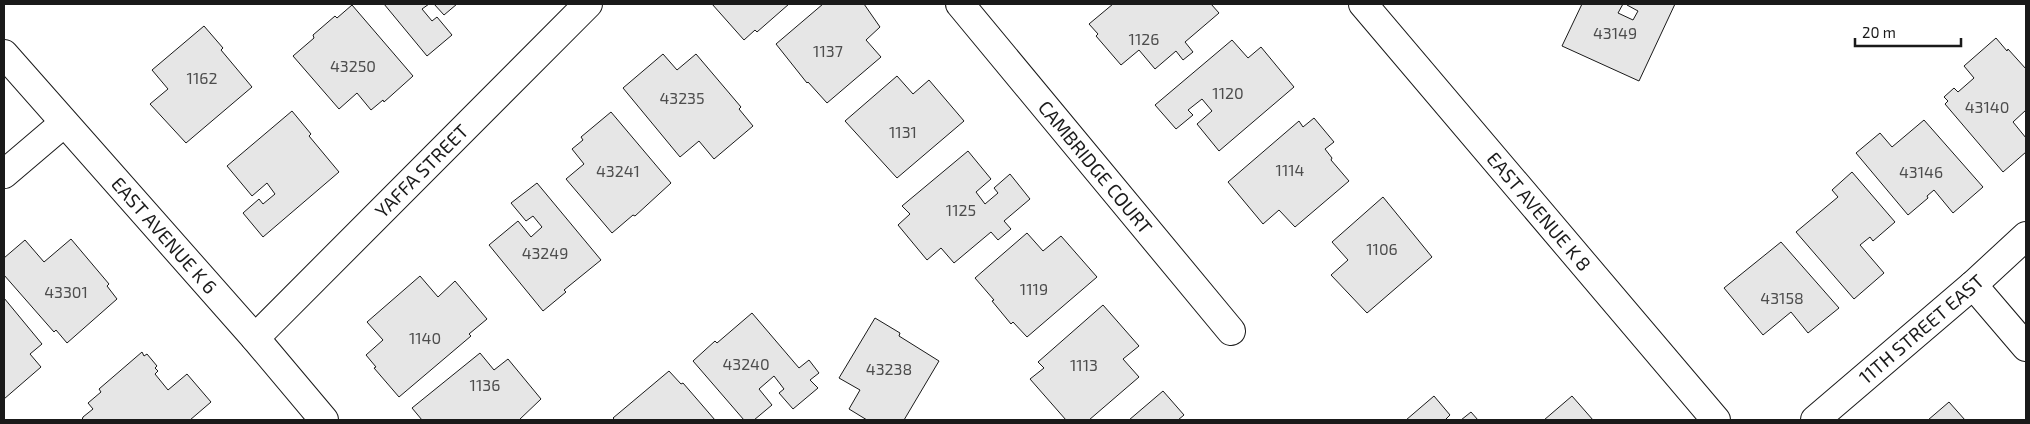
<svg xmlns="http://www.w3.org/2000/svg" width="2030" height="424" viewBox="0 0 2030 424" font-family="'Exo 2',sans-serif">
<rect width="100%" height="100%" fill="#fff"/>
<!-- building -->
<g fill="#e6e6e6" stroke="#1a1a1a">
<polygon points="384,4 429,4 422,9 432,21 437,17 452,35 427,56"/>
<polygon points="434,4 457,4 444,15"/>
<polygon points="712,4 789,4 757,32 755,30 744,40"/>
<polygon points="823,4 864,4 880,27 866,40 881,57 827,103 808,82 807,83 776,44"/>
<polygon points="1113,4 1211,4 1219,13 1185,42 1193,52 1183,60 1176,51 1155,69 1139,50 1121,65 1096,36 1098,34 1089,24"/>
<polygon points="1582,4 1623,4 1618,13 1633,20 1638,11 1627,5 1628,4 1675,4 1639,81 1562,46"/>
<polygon points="352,5 413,76 384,102 383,100 371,110 357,93 339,109 293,56 314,38 313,35 335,16 337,18"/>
<polygon points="204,26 223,48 221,50 252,87 186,143 150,104 168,89 152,70"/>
<polygon points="1996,38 2007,51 2008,49 2026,69 2026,110 2013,122 2026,138 2026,152 2003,172 1945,104 1948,101 1944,97 1954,88 1958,92 1974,78 1964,66"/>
<polygon points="1232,40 1248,58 1261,47 1294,87 1219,151 1197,124 1212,111 1202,99 1188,110 1193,115 1176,129 1155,105"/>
<polygon points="663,54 677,70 696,54 741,107 739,109 753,126 714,159 699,141 680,157 623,88"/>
<polygon points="897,76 913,94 929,80 964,121 897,178 845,121"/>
<polygon points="292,111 311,134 309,136 339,172 263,237 243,213 259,199 263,204 275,194 267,183 252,196 227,166"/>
<polygon points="611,112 671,183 635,216 633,215 612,233 566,179 584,164 572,149 583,140 581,137"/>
<polygon points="1314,118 1334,142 1325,149 1332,158 1331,160 1349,181 1295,227 1279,210 1263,224 1228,182 1299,121 1303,127"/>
<polygon points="1924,120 1983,187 1953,213 1934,190 1927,196 1928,198 1908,215 1856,153 1880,133 1892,147"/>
<polygon points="968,151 991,179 976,192 985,204 998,193 994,188 1010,174 1030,199 1004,221 1011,229 998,240 991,232 954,263 941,248 927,260 898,225 910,214 902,206"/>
<polygon points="1852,172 1895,222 1873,241 1870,237 1860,245 1884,273 1854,299 1796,232 1838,197 1832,190"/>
<polygon points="537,183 601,260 564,290 566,292 543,311 489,245 518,221 531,237 542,227 533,216 526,221 511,203"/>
<polygon points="1383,197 1432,257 1367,313 1331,275 1348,260 1332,242"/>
<polygon points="1027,233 1043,251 1061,236 1097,277 1027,337 1013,322 1011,324 992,301 994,300 975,278"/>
<polygon points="71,239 109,284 107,286 117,299 67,343 56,330 54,332 4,275 4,258 25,240 44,262"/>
<polygon points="1781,242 1839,308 1808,333 1791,312 1763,335 1724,288"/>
<polygon points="420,276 438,297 455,281 487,319 469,334 471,336 399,397 374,368 376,367 366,355 383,340 367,322"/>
<polygon points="4,298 42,344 30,354 41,367 4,399"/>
<polygon points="1103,305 1139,346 1123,359 1139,377 1089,420 1066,420 1030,379 1044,368 1038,362"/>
<polygon points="752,313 799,368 809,360 819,373 810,380 818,388 793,409 779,393 784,389 774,376 759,389 772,405 754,420 744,420 693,361 715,341 717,343"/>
<polygon points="875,318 900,333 899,336 939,361 904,420 867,420 849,409 860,390 839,378"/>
<polygon points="142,352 144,356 147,354 157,366 155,368 158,371 155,374 168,390 187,374 211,402 190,420 82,420 83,417 93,409 88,403 101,392 99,389"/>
<polygon points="480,353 494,370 508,359 541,399 519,420 422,420 412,408"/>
<polygon points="669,371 681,384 683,383 715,420 615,420 613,418"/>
<polygon points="1163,391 1184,415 1178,420 1129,420"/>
<polygon points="1434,396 1450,415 1445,420 1406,420"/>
<polygon points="1572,396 1593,420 1544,420"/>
<polygon points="1949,402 1965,420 1928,420"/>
<polygon points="1471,412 1478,420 1461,420"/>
</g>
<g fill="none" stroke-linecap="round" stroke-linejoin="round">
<defs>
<g id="street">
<path id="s1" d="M 960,4 L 1231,331"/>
<path id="s2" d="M 4,54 L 255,338 L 324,420"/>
<polyline points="4,174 64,123"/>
<polyline points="1973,285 2026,347"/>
<path id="s3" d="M 255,338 L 588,4"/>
<path id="s4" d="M 1815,420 L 1973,285 L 2026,236"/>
</g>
<g id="secondary">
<path id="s5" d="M 1363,4 L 1716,420"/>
</g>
</defs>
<!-- street casing -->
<use href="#street" stroke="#1a1a1a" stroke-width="30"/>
<!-- secondary casing -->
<use href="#secondary" stroke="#1a1a1a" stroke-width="30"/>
<!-- street -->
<use href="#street" stroke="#fff" stroke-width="28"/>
<!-- secondary -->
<use href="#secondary" stroke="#fff" stroke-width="28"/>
</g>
<g text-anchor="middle" stroke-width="4" stroke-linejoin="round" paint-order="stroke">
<!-- number labels -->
<g font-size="16" fill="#4d4d4d">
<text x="1615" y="39">43149</text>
<text x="1144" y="45">1126</text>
<text x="828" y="57">1137</text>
<text x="353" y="72">43250</text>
<text x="202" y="84">1162</text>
<text x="1228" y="99">1120</text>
<text x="682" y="104">43235</text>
<text x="1987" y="113">43140</text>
<text x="903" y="138">1131</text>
<text x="1290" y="176">1114</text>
<text x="618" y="177">43241</text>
<text x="1921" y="178">43146</text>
<text x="961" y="216">1125</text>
<text x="1382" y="255">1106</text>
<text x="545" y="259">43249</text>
<text x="1034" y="295">1119</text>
<text x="66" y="298">43301</text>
<text x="1782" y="304">43158</text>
<text x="425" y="344">1140</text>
<text x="746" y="370">43240</text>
<text x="1084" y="371">1113</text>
<text x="889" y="375">43238</text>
<text x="485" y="391">1136</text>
</g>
<!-- street labels -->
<g font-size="19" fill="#1a1a1a" stroke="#fff">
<text dy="7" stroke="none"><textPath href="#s1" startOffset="212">CAMBRIDGE COURT</textPath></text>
<text dy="7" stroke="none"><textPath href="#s3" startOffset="236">YAFFA STREET</textPath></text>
<text dy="7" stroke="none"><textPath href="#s5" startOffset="272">EAST AVENUE K 8</textPath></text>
<text dy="7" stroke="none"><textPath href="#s2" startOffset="242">EAST AVENUE K 6</textPath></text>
<text dy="7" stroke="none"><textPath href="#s4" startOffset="140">11TH STREET EAST</textPath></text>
</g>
</g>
<!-- border -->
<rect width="2030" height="424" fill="none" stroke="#1a1a1a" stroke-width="10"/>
<!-- scale -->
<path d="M1855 38v8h106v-8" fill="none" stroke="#1a1a1a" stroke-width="2.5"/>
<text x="1862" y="38" font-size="15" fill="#1a1a1a" stroke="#ffffff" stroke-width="4" paint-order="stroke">20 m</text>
</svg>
